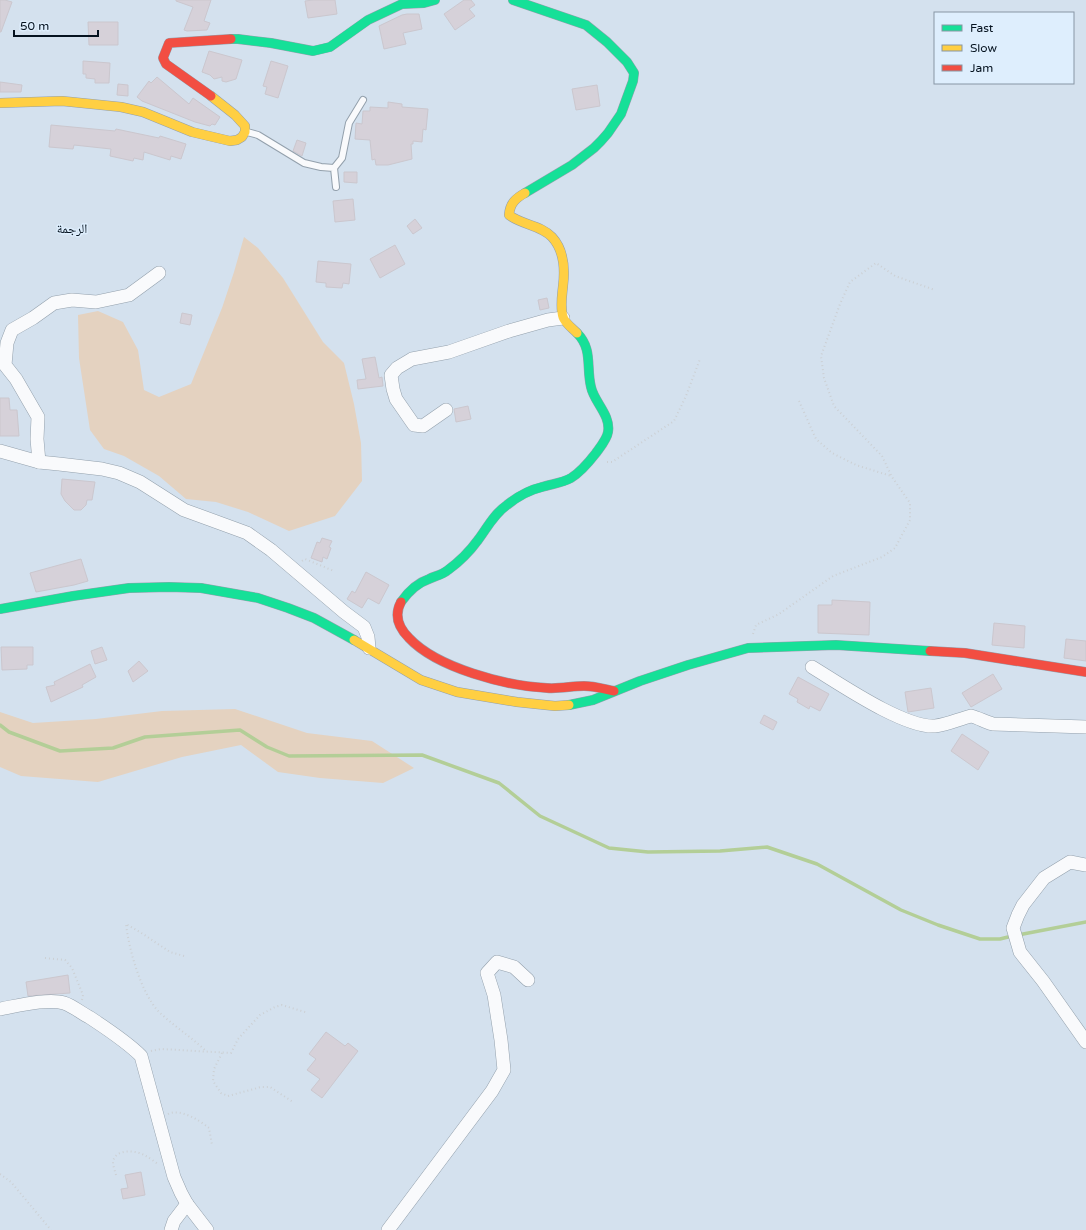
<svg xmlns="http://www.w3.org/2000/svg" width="1086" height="1230" viewBox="0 0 1086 1230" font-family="'Varela Round','Noto Naskh Arabic',sans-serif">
<rect width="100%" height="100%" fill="#d4e1ee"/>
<!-- green -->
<g fill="#e4d2c0">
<polygon points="244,237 258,248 283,278 323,342 344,363 354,404 361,443 362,481 335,516 289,531 248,512 216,502 186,499 159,476 124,456 104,449 90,430 79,358 78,315 98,311 123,322 138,350 144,390 159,397 191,384 222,308 234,272"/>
<polygon points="235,709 307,733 372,741 414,768 383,783 320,778 278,772 241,745 182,757 98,782 21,776 0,767 0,712 33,723 96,719 162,711"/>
</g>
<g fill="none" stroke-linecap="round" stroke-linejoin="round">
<!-- stream -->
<g stroke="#b3ce97" stroke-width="3.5">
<polyline points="0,725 9,732 60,751 113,748 145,737 240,730 267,747 289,756 422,755 499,783 540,816 609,848 648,852 720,851 767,847 817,864 901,910 938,925 980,939 1000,939 1012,936"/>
<polyline points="1018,935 1086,922"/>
</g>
</g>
<!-- building -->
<g fill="#d6d1d9" stroke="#cbc7ce">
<polygon points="0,0 5,0 12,2 1,32 0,32"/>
<polygon points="176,0 211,0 204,21 210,23 207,30 187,31 184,30 193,7 176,1"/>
<polygon points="313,0 335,0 337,14 308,18 305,1"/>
<polygon points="464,0 471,0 475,5 469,9 475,16 455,30 444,14"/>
<polygon points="407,14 419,14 422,29 403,33 406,44 384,49 379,26 402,15"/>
<polygon points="88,22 118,22 118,45 89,45"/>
<polygon points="209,51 242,60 236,79 226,82 222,81 222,77 214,79 210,75 202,72"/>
<polygon points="83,61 110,63 109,83 95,83 95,79 86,78 86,74 83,74"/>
<polygon points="271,61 288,66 278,98 265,94 267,87 263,86"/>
<polygon points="157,77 189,104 193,98 220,117 215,125 212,124 210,126 195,122 142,101 137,97 149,81 151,83"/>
<polygon points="0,82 22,85 21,92 0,92"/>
<polygon points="118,84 128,85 128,96 117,95"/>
<polygon points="597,85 600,106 576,110 572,89"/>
<polygon points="388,102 402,104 402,107 428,109 426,130 423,129 422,142 413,141 413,144 411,144 412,159 388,165 376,165 375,159 372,160 370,140 355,139 356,123 362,124 363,111 370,111 370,107 388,108"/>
<polygon points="51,125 115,131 116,129 159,138 160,136 186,144 181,159 171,156 170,160 144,152 143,160 134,158 133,161 110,156 111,149 74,145 73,149 49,147"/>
<polygon points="297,140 306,143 302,156 293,151"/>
<polygon points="344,172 357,172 357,183 344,182"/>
<polygon points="353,199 355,220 335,222 333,201"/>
<polygon points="415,219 422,228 413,234 407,226"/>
<polygon points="395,245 405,264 380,278 370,259"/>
<polygon points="318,261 351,264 349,284 343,283 342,288 326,287 326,283 316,282"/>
<polygon points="547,298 549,308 540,310 538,300"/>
<polygon points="182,313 192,315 190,325 180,323"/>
<polygon points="375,357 379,378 382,377 383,386 358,389 357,380 366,379 362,359"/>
<polygon points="0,398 9,398 10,410 17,410 19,436 0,436"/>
<polygon points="468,406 471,419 456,422 454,409"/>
<polygon points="62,479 95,482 92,500 87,500 86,505 81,510 74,510 65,501 61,494"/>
<polygon points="322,538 332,541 329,547 331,548 327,559 323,557 322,562 311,558 317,542 320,543"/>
<polygon points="81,559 88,581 74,585 36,592 30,573"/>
<polygon points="366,572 389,585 379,604 368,598 362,608 347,599 352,591 355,593"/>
<polygon points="832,600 870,602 869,635 818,633 818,605 832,605"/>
<polygon points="994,623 1025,626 1024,648 992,645"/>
<polygon points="1066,639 1086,641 1086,661 1064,658"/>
<polygon points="1,647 33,647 33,665 27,665 27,669 2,670"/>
<polygon points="102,647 107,660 95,664 91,651"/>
<polygon points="139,661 148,671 133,682 128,671"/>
<polygon points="90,664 96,677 82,685 83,687 51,702 46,687 55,685 54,682"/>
<polygon points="993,674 1002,689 971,707 962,693"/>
<polygon points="798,677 829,694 820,711 810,706 809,709 797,702 798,699 789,694"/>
<polygon points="931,688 934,708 908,712 905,692"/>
<polygon points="764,715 777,722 773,730 760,723"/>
<polygon points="962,734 989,752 978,770 951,751"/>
<polygon points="68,975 70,993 28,996 26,982"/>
<polygon points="326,1032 345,1046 348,1043 358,1051 322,1098 311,1090 320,1079 307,1070 316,1059 309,1054"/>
<polygon points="141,1172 145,1195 123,1199 121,1189 128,1188 125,1175"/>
</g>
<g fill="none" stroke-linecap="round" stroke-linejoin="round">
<defs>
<g id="lane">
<polyline points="247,132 258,135 304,163 321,167 334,168 336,187"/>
<polyline points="334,168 342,158 349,123 363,100"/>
</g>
<g id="street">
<polyline points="446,410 423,426 414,425 396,399 393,389 391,375 397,368 412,359 449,352 509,331 548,320 563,318"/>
<polyline points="0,451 39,462 59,464 102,469 119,473 140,482 184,510 247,533 271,550 344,612 364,627 368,637 369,648"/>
<polyline points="39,462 37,439 38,417 16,379 5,365 7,343 12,330 33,318 54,303 72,300 96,302 129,295 159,273"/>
<path d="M 812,667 C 840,684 904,728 935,726 C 947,725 959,719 971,716 C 979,718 985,722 993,724 L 1086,727"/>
<polyline points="1086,865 1070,862 1044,878 1023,905 1018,915 1013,928 1020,952 1043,981 1086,1042"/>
<path d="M 0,1009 C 17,1006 48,998 64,1003 C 73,1006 81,1013 89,1017 C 107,1029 126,1041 141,1056 L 174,1177 L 181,1193 L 187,1204 L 207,1230"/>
<polyline points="171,1230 174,1221 187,1204"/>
<polyline points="388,1230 492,1091 504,1070 501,1040 494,995 487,973 497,962 514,967 528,980"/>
</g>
<g id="fast">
<polyline points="513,0 586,25 607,42 627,62 634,73 633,81 621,114 608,133 601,141 594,148 572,165 525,193"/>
<polyline points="231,39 238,39 271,43 313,51 330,47 368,20 402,4 424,3 435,0"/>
<path d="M 401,602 C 408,592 417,583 429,579 C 435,576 442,575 448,570 C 459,562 470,551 478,540 C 487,528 494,514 507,505 C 517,497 529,490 542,487 C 551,484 562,483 571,478 C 581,472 589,462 596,453 C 601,446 607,439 608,432 C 611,415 594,402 591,387 C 586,367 593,349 577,333"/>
<polyline points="0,609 73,596 129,588 169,587 201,588 258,598 288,608 314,618 354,640"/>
<polyline points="569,705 593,700 640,681 688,665 748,648 836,645 930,651"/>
</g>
<g id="slow">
<polyline points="0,103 62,101 121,107 143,112 192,132 230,141 237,140 242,137 245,132 245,126 235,115 211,96"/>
<path d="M 525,193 C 516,198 510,203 509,215 C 522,225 541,225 552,237 C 564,250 565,270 563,286 C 562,296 560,307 563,317 C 565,323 572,328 577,333"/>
<polyline points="354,640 421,680 457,692 517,702 555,706 569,705"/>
</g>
<g id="jam">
<polyline points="211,96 166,64 163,58 169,43 231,39"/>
<path d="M 401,602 C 394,615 398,627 409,638 C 437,668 506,686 547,688 C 560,689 572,686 584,686 C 594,686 604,689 614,691"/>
<polyline points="930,651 965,653 1086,672"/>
</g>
</defs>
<!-- lane casing -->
<use href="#lane" stroke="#93a0ac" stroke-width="8"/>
<!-- street casing -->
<use href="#street" stroke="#93a0ac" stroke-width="14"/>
<!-- fast casing -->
<use href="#fast" stroke="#93a0ac" stroke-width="10"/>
<!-- slow casing -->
<use href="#slow" stroke="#93a0ac" stroke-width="10"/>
<!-- jam casing -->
<use href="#jam" stroke="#93a0ac" stroke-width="10"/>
<!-- path -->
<g stroke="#ccd0d4" stroke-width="2" stroke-dasharray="1 3" stroke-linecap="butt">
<polyline points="799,401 816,439 832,453 856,465 891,476"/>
<polyline points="607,462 612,462 674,421 686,396 700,359"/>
<polyline points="302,561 305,559 334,571"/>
<polyline points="753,634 756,625 779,614 833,576 882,557 895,548 910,520 910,503 892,477 882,456 834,406 824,378 821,356 840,304 850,282 876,263 895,276 935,290"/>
<path d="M 184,956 L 170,952 L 143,934 L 126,924 C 129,950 141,993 159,1012 C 174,1026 191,1037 206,1051"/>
<polyline points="45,958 65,960 72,968 83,995 82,1000"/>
<polyline points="151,1051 161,1049 231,1053 238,1039 260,1015 275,1007 282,1005 308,1013"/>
<polyline points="222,1053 214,1069 213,1081 221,1093 228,1096 261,1087 270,1087 293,1102"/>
<path d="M 168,1114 C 180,1108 199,1120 209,1128 L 212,1145"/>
<polyline points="0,1174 11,1182 51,1230"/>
<path d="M 116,1175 C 115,1171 113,1166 113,1162 C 115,1148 137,1150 146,1156 C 150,1158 155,1162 159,1165"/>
</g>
<!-- lane -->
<use href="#lane" stroke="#f9fafc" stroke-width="6"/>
<!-- street -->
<use href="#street" stroke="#f9fafc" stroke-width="13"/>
<!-- fast -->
<use href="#fast" stroke="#16e098" stroke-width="9"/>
<!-- slow -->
<use href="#slow" stroke="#ffcf43" stroke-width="9"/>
<!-- jam -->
<use href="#jam" stroke="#f24e42" stroke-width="9"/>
</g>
<g text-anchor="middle" stroke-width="3" stroke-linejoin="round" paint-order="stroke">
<!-- quarter labels -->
<g font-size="13" fill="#05121f" stroke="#deeefd">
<text x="72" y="233">الرجمة</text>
</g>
</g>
<!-- legend -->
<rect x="934" y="12" width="140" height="72" fill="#deeefd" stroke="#8796a4"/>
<rect x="942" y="25" width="20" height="6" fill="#16e098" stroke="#8796a4"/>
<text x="970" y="32" font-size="12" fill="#05121f">Fast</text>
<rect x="942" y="45" width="20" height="6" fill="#ffcf43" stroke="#8796a4"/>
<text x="970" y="52" font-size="12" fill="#05121f">Slow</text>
<rect x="942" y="65" width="20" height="6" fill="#f24e42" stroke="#8796a4"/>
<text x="970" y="72" font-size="12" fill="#05121f">Jam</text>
<!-- scale -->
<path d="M14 30v6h84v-6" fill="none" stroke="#05121f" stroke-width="2"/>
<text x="20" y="30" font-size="12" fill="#05121f" stroke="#deeefd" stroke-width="3" paint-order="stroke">50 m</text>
</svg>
